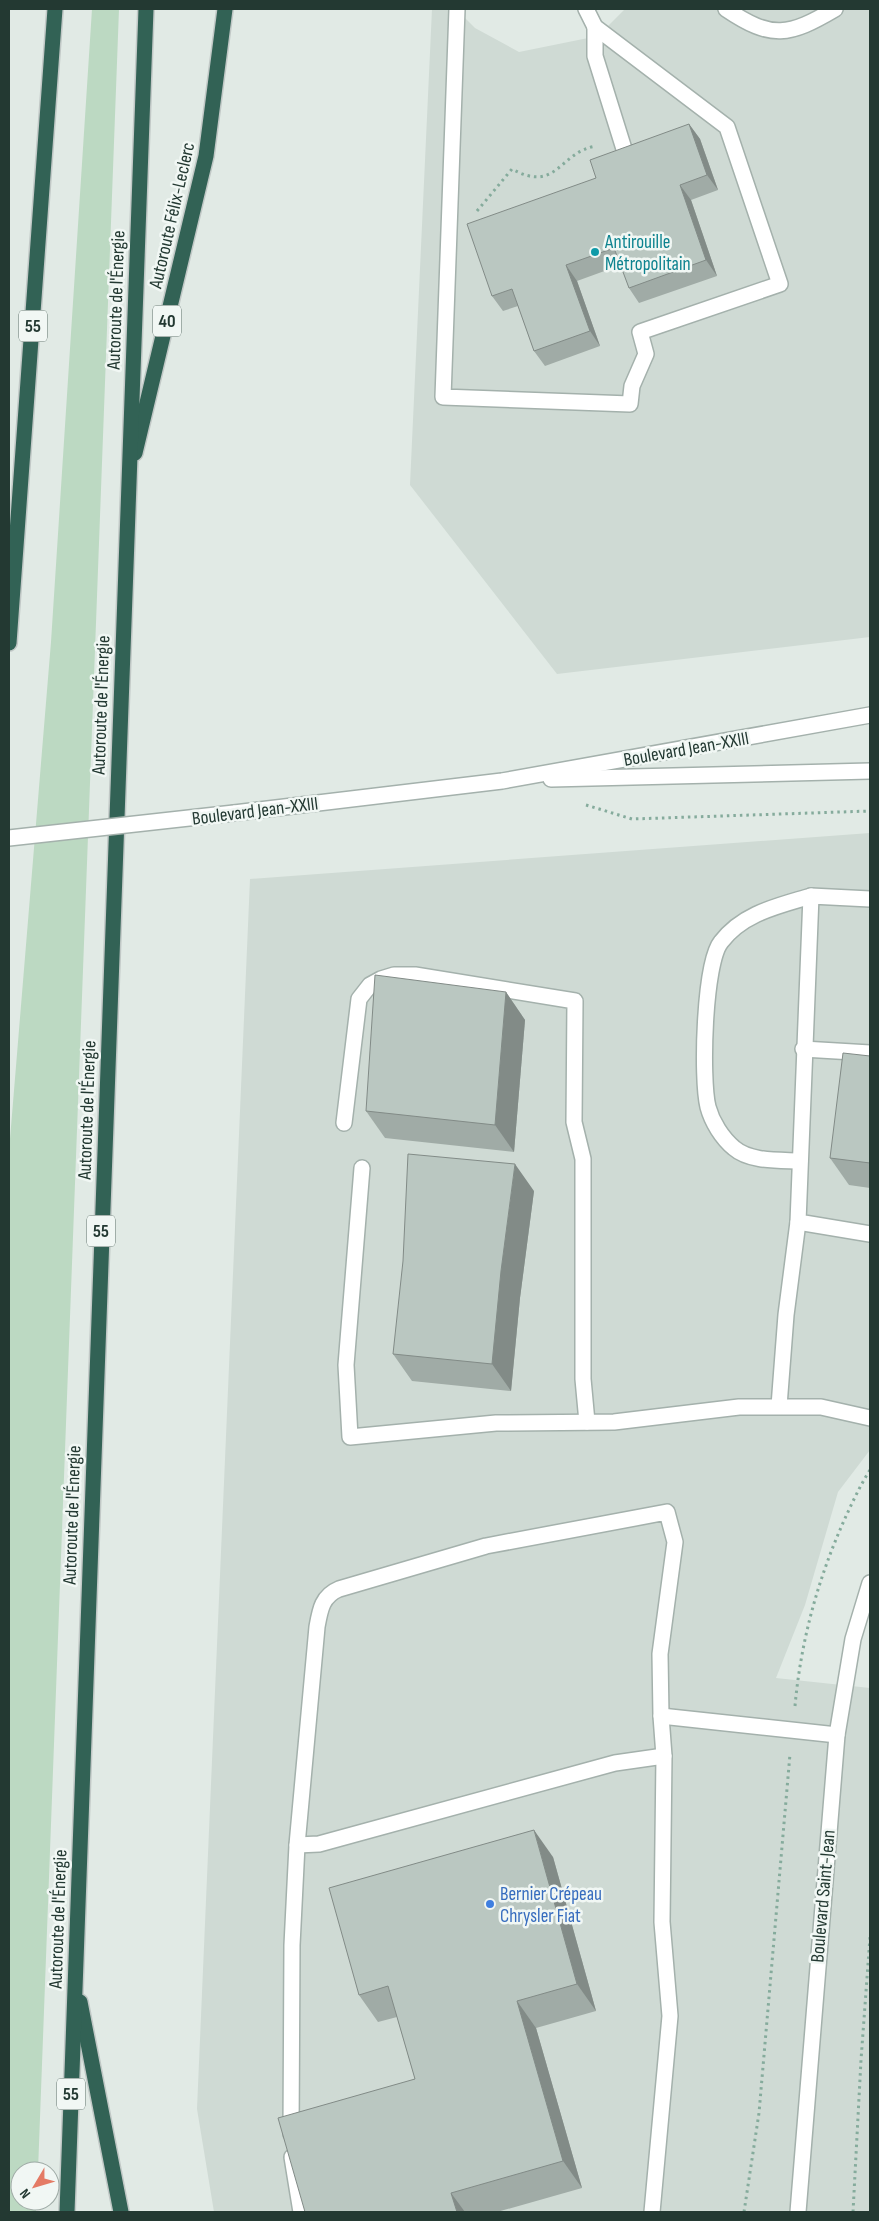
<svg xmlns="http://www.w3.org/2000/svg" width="879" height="2221" viewBox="0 0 879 2221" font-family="'Sofia Sans Condensed',sans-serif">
<rect width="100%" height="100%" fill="#e1eae5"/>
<!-- built -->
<g fill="#cfdad4">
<polygon points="432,9 456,9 475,28 519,52 598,36 625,9 870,9 870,637 557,674 410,485"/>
<polygon points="870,833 870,1450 838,1492 805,1605 776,1678 870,1688 870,2212 214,2212 197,2109 250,879"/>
</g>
<!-- green -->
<polygon fill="#bcd9c2" points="92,9 119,9 38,2171 20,2171 20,2201 36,2201 36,2212 9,2212 9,1151 51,642"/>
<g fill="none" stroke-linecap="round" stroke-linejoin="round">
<defs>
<g id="minor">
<polyline points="457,9 443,397 630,404 632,386 646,354 640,332 780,284 727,127 595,27 586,9"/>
<path d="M 726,9 C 772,40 789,36 835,9"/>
<polyline points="595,27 595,56 629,165"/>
<polyline points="551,779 870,771"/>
<polyline points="234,813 502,781 870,715"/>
<polyline points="870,899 811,896 798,1222 870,1234"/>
<polyline points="803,1049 870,1053"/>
<polyline points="344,1123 359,999 370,985 381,979 394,975 415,975 575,1001 574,1122 583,1159 583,1379 587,1422"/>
<path d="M 800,1161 C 780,1160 750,1162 734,1148 C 722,1138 712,1122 708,1107 C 701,1079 704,963 721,942 C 743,913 778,906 811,896"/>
<polyline points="362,1168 346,1365 350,1437 496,1423 614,1422 739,1407 821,1407 870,1418"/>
<polyline points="779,1406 786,1315 798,1222"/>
<polyline points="297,1845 319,1844 615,1763 664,1756"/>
<path d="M 291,2134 L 292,1945 L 297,1845 L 317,1627 C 320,1610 322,1596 339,1589 L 486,1546 L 667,1512 L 675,1542 L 660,1654 L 661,1716"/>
<polyline points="292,2157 301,2212"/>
<polyline points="652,2212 670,2016 662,1922 664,1756 661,1716 837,1735"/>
<polyline points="798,2212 837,1735 853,1639 870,1583"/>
</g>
<g id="highway">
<polyline points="135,453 206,156 225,9"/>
<polyline points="9,643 55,9"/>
<polyline points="80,2002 121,2212"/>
<polyline points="67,2212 146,9"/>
</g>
</defs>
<!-- minor casing -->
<use href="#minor" stroke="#a4b1ac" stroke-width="18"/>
<!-- highway casing -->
<use href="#highway" stroke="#c1c8c6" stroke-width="18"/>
<!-- path -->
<g stroke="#85ab9c" stroke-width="3" stroke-dasharray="2.5 4" stroke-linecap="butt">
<path d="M 477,211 L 512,169 C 557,194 559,152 596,146"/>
<polyline points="586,805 632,819 870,811"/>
<path d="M 795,1706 C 801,1639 819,1575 847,1514 C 854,1499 861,1484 870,1470"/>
<polyline points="744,2212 759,2113 790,1754"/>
<polyline points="853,2212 861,2060 870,1937"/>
</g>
<!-- minor -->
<use href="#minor" stroke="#fff" stroke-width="15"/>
<!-- highway -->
<use href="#highway" stroke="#326255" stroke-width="15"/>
<defs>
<polyline id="minor-bridge" points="9,838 234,813"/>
</defs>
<!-- minor-bridge casing -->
<use href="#minor-bridge" stroke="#a4b1ac" stroke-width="18" stroke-linecap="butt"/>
<!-- minor-bridge -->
<use href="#minor-bridge" stroke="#fff" stroke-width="15"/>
</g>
<!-- wall -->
<g fill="#a0aba6">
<polygon points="689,124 700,139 718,190 691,200 717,276 639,303 629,288 621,265 577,281 600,346 545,366 534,351 518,306 503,311 492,296 596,178"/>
<polygon points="506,992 525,1020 514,1152 385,1138 366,1111"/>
<polygon points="870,1056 870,1188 849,1185 830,1158"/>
<polygon points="534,1191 520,1298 511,1391 412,1381 393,1354"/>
<polygon points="553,1857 596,2011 536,2028 582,2188 497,2212 305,2212 415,2079 397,2017 378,2022 359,1995"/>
</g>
<!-- shaded-wall -->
<g fill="#828b87">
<polygon points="689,124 700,139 718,190 707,175"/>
<polygon points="680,185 691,200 717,276 706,260"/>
<polygon points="566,265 577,281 600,346 590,331"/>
<polygon points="506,992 525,1020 514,1152 495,1125"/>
<polygon points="515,1164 534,1191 520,1298 511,1391 492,1364 501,1271"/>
<polygon points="534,1830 553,1857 596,2011 577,1984"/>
<polygon points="517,2001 536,2028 582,2188 563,2161"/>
<polygon points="451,2193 465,2212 457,2212"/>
</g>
<!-- building -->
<g fill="#bac7c1" stroke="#828b87">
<polygon points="689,124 707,175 680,185 706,260 629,288 614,248 566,265 590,331 534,351 512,289 492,296 467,224 596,178 590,160"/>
<polygon points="375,975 506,992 495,1125 366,1111"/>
<polygon points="843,1053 870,1056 870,1163 830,1158"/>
<polygon points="408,1154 515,1164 501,1271 492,1364 393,1354 403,1261"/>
<polygon points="534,1830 577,1984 517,2001 563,2161 451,2193 457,2212 305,2212 278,2118 415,2079 388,1986 359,1995 329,1888"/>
</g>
<!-- markers -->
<circle fill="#0f9aa8" stroke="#f1f7f4" stroke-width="2" cx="595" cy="252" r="5"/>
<circle fill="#3f7fe0" stroke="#f1f7f4" stroke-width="2" cx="490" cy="1904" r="5"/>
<g text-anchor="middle" stroke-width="5" stroke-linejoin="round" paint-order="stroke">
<!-- shield labels -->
<g fill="#f1f7f4" stroke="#61726c" stroke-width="1">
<rect x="153" y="305.5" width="28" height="31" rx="4"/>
<rect x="19" y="310.5" width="28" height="31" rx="4"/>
<rect x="87" y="1215.5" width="28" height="31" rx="4"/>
<rect x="57" y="2078.5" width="28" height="31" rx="4"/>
</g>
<g font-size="18" font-weight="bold" fill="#233932">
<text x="167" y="327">40</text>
<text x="33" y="332">55</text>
<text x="101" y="1237">55</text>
<text x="71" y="2100">55</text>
</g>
<!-- street labels -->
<g font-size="19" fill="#233932" stroke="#f1f7f4">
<text transform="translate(171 215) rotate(-77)" y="7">Autoroute Félix-Leclerc</text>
<text transform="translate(115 300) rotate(-88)" y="7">Autoroute de l'Énergie</text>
<text transform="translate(100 705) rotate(-88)" y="7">Autoroute de l'Énergie</text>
<text transform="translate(686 748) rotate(-10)" y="7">Boulevard Jean-XXIII</text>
<text transform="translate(255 810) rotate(-7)" y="7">Boulevard Jean-XXIII</text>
<text transform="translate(86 1110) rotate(-88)" y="7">Autoroute de l'Énergie</text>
<text transform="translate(71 1515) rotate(-88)" y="7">Autoroute de l'Énergie</text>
<text transform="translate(822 1896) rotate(-85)" y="7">Boulevard Saint-Jean</text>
<text transform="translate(57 1919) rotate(-88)" y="7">Autoroute de l'Énergie</text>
</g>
<!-- culture labels -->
<g font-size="19" fill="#0d838f" stroke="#f1f7f4" text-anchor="start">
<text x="605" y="248">Antirouille<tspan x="605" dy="22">Métropolitain</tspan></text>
</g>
<!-- shop labels -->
<g font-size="19" fill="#366cbe" stroke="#f1f7f4" text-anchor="start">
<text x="500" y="1900">Bernier Crépeau<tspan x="500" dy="22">Chrysler Fiat</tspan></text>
</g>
</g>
<!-- border -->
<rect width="879" height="2221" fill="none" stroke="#233932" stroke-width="20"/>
<!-- north arrow -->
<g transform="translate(35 2186) rotate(232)"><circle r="24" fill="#f1f7f4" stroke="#9faba6"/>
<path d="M0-4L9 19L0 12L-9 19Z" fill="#e47b65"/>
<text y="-8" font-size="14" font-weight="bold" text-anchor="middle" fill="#233932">N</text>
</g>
</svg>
